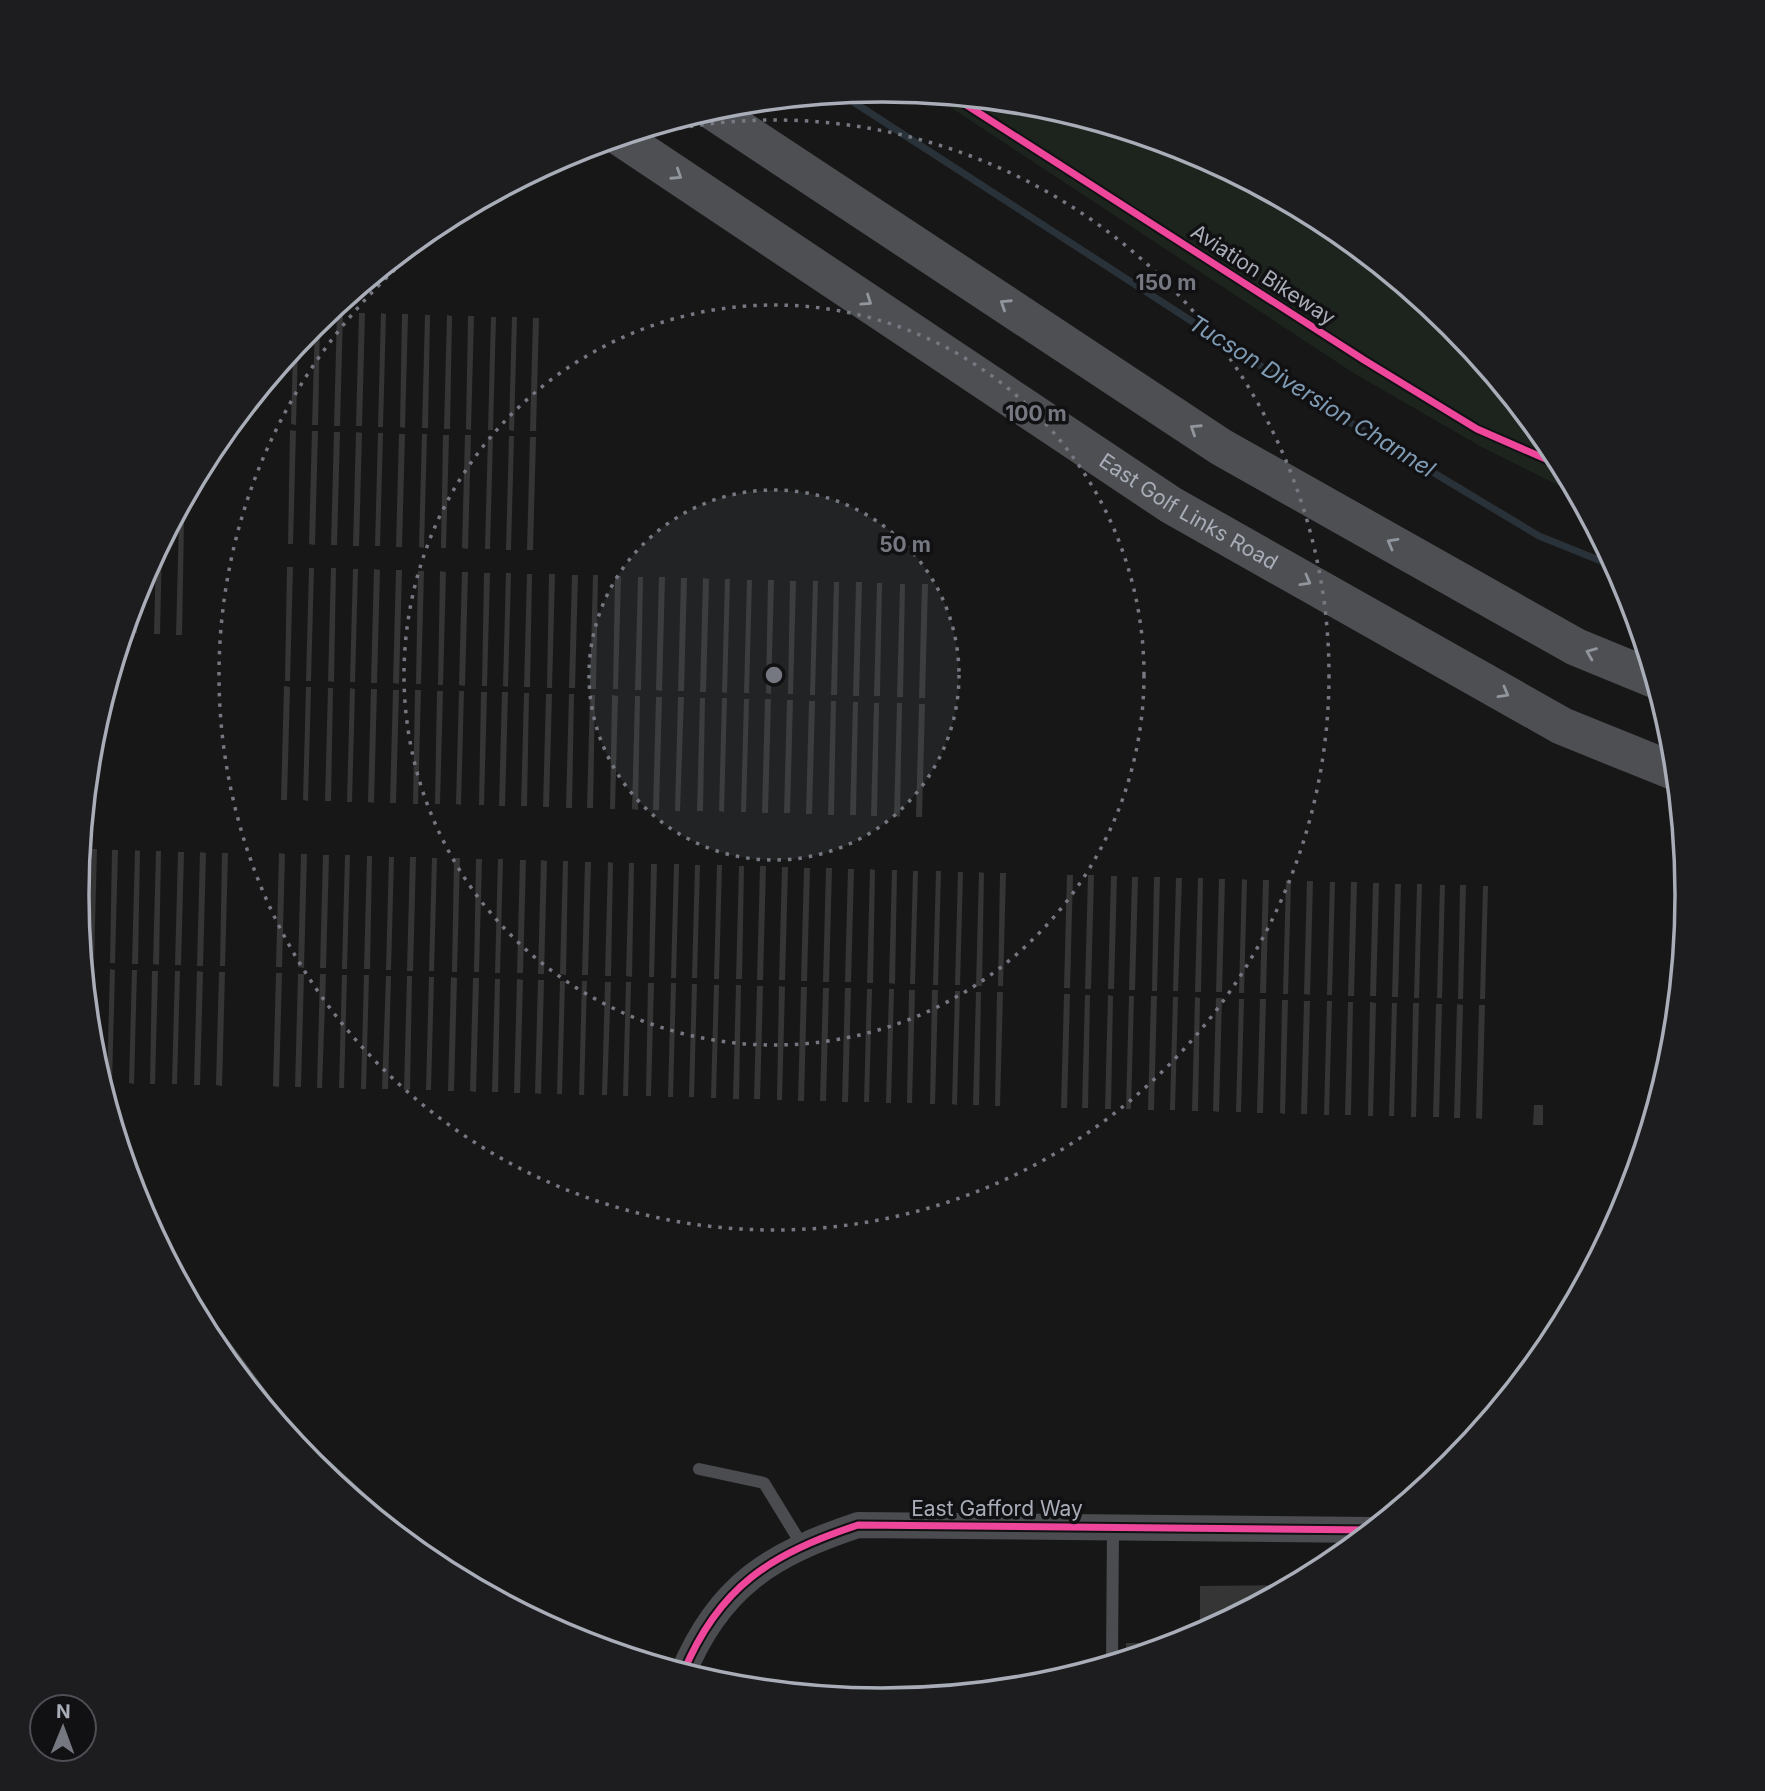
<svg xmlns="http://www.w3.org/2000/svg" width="1765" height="1791" viewBox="0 0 1765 1791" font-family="Inter,sans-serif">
<rect width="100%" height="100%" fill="#171717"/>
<!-- green -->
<polygon fill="#1d241e" points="932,95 1040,106 1191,151 1330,226 1452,326 1552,448 1578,495 1480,446 1355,374"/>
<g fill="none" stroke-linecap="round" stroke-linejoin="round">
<!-- stream -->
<polyline stroke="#2a3239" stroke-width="7" points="841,94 1321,405 1539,536 1616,567"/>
</g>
<!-- building -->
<g fill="#353536">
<polygon points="337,312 343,312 340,426 334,426"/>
<polygon points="359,313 365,313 362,426 356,426"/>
<polygon points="381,313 386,314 383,427 378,427"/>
<polygon points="402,314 408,314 405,428 400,427"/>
<polygon points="425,315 430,315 428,428 422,428"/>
<polygon points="447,315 452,316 450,429 444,429"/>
<polygon points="468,316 474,316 471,430 466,429"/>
<polygon points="491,317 496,317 493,430 488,430"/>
<polygon points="512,317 517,317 514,431 509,430"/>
<polygon points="533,318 539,318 536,431 530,431"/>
<polygon points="320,320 318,425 312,425 315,324"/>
<polygon points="298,344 296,425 291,424 293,351"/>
<polygon points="290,430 296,431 293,544 288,544"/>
<polygon points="312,431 318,431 315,545 309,544"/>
<polygon points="334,432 340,432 337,545 331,545"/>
<polygon points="356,432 362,433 359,546 353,546"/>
<polygon points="378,433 383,433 380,546 375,546"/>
<polygon points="399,434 405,434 402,547 396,547"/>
<polygon points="422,434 427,434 424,548 419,547"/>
<polygon points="443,435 449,435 446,548 441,548"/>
<polygon points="465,435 471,435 468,549 462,548"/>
<polygon points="488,436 493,436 490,549 485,549"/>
<polygon points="509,436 514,436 511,550 506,550"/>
<polygon points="530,437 536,437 533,550 527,550"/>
<polygon points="179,521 184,521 182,635 176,635"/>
<polygon points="162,543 160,634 154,634 156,554"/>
<polygon points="287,567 293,567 290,681 285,681"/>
<polygon points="309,568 314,568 311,681 306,681"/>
<polygon points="331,568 336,568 334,682 328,681"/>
<polygon points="353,569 358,569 355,682 350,682"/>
<polygon points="374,569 380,570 377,683 371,683"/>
<polygon points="396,570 402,570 399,684 393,683"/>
<polygon points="418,571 424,571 421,684 416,684"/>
<polygon points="440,571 446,572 443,685 438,685"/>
<polygon points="462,572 468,572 465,686 459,685"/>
<polygon points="484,573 490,573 487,686 482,686"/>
<polygon points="506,573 511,573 508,687 503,686"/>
<polygon points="527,574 532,574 530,687 524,687"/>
<polygon points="549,574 555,574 552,688 547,688"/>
<polygon points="572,575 578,575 575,688 569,688"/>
<polygon points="593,575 598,575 596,689 590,689"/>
<polygon points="615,576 621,576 618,689 613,689"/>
<polygon points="638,577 643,577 641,690 635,690"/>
<polygon points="659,577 665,577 662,691 656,690"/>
<polygon points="681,578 687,578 684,691 678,691"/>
<polygon points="703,578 709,579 706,692 700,692"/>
<polygon points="725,579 730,579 727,693 722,692"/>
<polygon points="747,580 752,580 749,693 744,693"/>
<polygon points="768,580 774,580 771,694 766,693"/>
<polygon points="790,581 796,581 793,694 788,694"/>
<polygon points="813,581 818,581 815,695 810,695"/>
<polygon points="834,582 839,582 837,695 831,695"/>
<polygon points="856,582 862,582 859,696 853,696"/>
<polygon points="877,583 882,583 880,696 874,696"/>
<polygon points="900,584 905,584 903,697 897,697"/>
<polygon points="922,584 928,584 925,698 919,698"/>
<polygon points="138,589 138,590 137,633 132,633 133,606"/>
<polygon points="284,686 290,687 287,800 281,800"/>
<polygon points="306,687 311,687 308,801 303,800"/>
<polygon points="328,688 333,688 331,801 325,801"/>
<polygon points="350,688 355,689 352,802 347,802"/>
<polygon points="371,689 377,689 374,803 368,802"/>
<polygon points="393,690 399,690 396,803 390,803"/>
<polygon points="415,690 421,690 418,804 413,804"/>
<polygon points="437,691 443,691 440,804 435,804"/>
<polygon points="459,691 464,691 461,805 456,804"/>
<polygon points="481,692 487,692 484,805 479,805"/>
<polygon points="502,692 508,692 505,806 499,806"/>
<polygon points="524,693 529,693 527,806 521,806"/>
<polygon points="546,694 552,694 549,807 543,807"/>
<polygon points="569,694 574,694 572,808 566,808"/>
<polygon points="590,695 595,695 593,808 587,808"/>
<polygon points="612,695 618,696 615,809 610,809"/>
<polygon points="635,696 640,696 638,810 632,809"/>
<polygon points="656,697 662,697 659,810 653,810"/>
<polygon points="678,697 684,697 680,811 675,811"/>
<polygon points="700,698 705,698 703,811 697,811"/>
<polygon points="722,698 727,698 724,812 719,811"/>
<polygon points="744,699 749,699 746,812 741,812"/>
<polygon points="765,699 771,699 768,813 762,813"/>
<polygon points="787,700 793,700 790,813 784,813"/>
<polygon points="809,701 815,701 812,814 806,814"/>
<polygon points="831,701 836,701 834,815 828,815"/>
<polygon points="853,702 858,702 856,815 850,815"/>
<polygon points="874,703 879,703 877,816 871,816"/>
<polygon points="897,703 902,703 900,817 894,816"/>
<polygon points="919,704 925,704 922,817 916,817"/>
<polygon points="92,849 97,849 94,963 89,963"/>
<polygon points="112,850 118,850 115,963 110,963"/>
<polygon points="135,850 140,851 138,964 132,964"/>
<polygon points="156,851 161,851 159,965 153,964"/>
<polygon points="178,852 184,852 181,965 175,965"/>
<polygon points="200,852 206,853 203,966 197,966"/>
<polygon points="222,853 228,853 225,966 220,966"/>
<polygon points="279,853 285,854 282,967 276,967"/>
<polygon points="301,854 307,854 304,968 298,967"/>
<polygon points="323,855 329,855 326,968 320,968"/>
<polygon points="345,855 350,855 347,969 342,969"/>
<polygon points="367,856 372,856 370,969 364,969"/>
<polygon points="389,857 394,857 391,970 386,970"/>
<polygon points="410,857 416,857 413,971 407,971"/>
<polygon points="432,858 437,858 434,971 429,971"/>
<polygon points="454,858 460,858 457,972 452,972"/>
<polygon points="476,859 482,859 479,972 474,972"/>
<polygon points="498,859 503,859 500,973 495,973"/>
<polygon points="520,860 526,860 523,973 517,973"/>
<polygon points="541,860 547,861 544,974 538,974"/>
<polygon points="563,861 568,861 566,975 560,974"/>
<polygon points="585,862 591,862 588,975 582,975"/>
<polygon points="608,862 613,863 611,976 605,976"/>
<polygon points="629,863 634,863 632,977 626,976"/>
<polygon points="651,864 657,864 654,977 649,977"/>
<polygon points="674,864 679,864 676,978 671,978"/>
<polygon points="695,865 700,865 697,978 692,978"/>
<polygon points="717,865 722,865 719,979 714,979"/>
<polygon points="739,866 744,866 742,979 736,979"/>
<polygon points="760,866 766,866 763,980 757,980"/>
<polygon points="782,867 788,867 785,980 779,980"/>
<polygon points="804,868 810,868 807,981 801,981"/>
<polygon points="826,868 832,868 829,982 823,982"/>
<polygon points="848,869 854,869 851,982 845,982"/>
<polygon points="870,869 875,870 873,983 867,983"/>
<polygon points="892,870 897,870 895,984 889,983"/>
<polygon points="913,871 918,871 915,984 910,984"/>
<polygon points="936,871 941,871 938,985 933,985"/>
<polygon points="958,872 963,872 960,985 955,985"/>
<polygon points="979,872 984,873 982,986 976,986"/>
<polygon points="1000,873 1006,873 1003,986 998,986"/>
<polygon points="1067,875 1073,875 1070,988 1064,988"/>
<polygon points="1088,875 1094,875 1091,989 1085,989"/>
<polygon points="1111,876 1117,876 1114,989 1108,989"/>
<polygon points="1132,877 1138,877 1135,990 1129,990"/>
<polygon points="1154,877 1160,877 1157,991 1152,991"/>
<polygon points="1176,878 1182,878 1178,991 1173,991"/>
<polygon points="1198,878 1203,878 1201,992 1195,992"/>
<polygon points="1219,879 1225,879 1222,992 1216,992"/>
<polygon points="1242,879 1247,880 1244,993 1239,993"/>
<polygon points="1263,880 1269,880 1266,993 1260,993"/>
<polygon points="1286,880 1291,881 1288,994 1283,994"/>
<polygon points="1307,881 1313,881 1310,995 1304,994"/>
<polygon points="1330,882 1335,882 1332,995 1327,995"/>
<polygon points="1351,882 1357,882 1354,996 1348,996"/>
<polygon points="1373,883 1379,883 1376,996 1370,996"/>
<polygon points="1395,884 1401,884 1398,997 1392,997"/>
<polygon points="1417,884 1422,884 1419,998 1414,998"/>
<polygon points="1440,885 1445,885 1442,998 1437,998"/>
<polygon points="1460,885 1466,885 1463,999 1458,999"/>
<polygon points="1483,886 1488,886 1485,999 1480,999"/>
<polygon points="89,969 94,969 92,1036 88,1005"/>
<polygon points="110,969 115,970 112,1083 107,1083"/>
<polygon points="132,970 137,970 134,1084 129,1083"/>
<polygon points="152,971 158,971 155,1084 150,1084"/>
<polygon points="175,971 180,971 177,1084 172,1084"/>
<polygon points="197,971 203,972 200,1085 194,1085"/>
<polygon points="219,972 225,972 222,1086 216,1085"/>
<polygon points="276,973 282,973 279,1087 273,1086"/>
<polygon points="298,974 304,974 301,1087 295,1087"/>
<polygon points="320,974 326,974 322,1088 317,1088"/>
<polygon points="342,975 347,975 344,1088 339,1088"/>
<polygon points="364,975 369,975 366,1089 361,1089"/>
<polygon points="386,976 391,976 388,1089 382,1089"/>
<polygon points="407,976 412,976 410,1090 404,1090"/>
<polygon points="429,977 434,977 431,1090 426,1090"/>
<polygon points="451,977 457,978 454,1091 448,1091"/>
<polygon points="473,978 479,978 476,1092 470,1091"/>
<polygon points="495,979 500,979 498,1092 492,1092"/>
<polygon points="517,979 523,980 520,1093 514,1093"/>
<polygon points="538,980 544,980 541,1094 535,1093"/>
<polygon points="560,981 565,981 562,1094 557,1094"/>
<polygon points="582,981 587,981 584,1095 579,1095"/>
<polygon points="605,982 611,982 607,1095 602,1095"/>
<polygon points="626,982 631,982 628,1096 623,1096"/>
<polygon points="648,983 654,983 651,1096 646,1096"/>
<polygon points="671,983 676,983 673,1097 668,1097"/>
<polygon points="692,984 697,984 694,1097 689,1097"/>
<polygon points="714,985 719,985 716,1098 711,1098"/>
<polygon points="736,985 741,985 739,1099 733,1099"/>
<polygon points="757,986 763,986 760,1099 754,1099"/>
<polygon points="779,986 785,987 782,1100 777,1100"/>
<polygon points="801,987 807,987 804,1101 798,1101"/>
<polygon points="823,988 829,988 826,1101 820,1101"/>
<polygon points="845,988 851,988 848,1102 842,1102"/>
<polygon points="867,989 872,989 869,1102 864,1102"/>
<polygon points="889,989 894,989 891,1103 886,1103"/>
<polygon points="909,990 915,990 912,1103 907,1103"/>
<polygon points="932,990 938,990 935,1104 930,1104"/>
<polygon points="955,991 960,991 957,1105 952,1104"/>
<polygon points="976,992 981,992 979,1105 973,1105"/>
<polygon points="997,992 1003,992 1000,1106 995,1106"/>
<polygon points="1064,994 1070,994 1067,1108 1061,1108"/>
<polygon points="1085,995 1090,995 1088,1108 1082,1108"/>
<polygon points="1108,995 1113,996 1111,1109 1105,1109"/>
<polygon points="1129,996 1134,996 1131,1109 1126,1109"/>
<polygon points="1151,996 1157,996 1154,1110 1148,1110"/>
<polygon points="1173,997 1178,997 1175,1110 1170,1110"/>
<polygon points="1195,997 1200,998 1198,1111 1192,1111"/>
<polygon points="1216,998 1222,998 1219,1112 1213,1111"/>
<polygon points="1239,999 1244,999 1241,1112 1236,1112"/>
<polygon points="1260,999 1266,999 1263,1113 1257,1113"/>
<polygon points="1282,1000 1288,1000 1285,1114 1280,1113"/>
<polygon points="1304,1001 1310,1001 1307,1114 1301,1114"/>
<polygon points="1327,1001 1332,1001 1329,1115 1324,1115"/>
<polygon points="1348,1002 1353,1002 1351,1115 1345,1115"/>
<polygon points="1370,1002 1376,1003 1373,1116 1368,1116"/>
<polygon points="1392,1003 1397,1003 1394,1116 1389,1116"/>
<polygon points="1413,1003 1419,1003 1416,1117 1411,1117"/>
<polygon points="1436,1004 1442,1004 1439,1117 1433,1117"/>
<polygon points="1457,1004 1463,1005 1460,1118 1454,1118"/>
<polygon points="1479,1005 1485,1005 1482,1119 1476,1118"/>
<polygon points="1534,1105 1543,1105 1543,1125 1533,1125"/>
<polygon points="1293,1585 1200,1635 1200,1586"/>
<polygon points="1126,1643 1178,1643 1178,1644 1126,1659"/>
</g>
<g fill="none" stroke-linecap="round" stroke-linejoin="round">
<!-- lane -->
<g stroke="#4b4c50" stroke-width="12">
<polyline points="189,1298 291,1434 432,1563"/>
<polyline points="699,1469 764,1483 802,1545"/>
<polyline points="1112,1664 1113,1527"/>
</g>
<!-- street -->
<path stroke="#4b4c50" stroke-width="26" d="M 683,1673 C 719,1586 771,1554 858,1525 L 1373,1530"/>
<!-- primary -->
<g stroke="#4d4f52" stroke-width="38">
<polyline points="711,110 1221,447 1576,647 1654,679"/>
<path id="s1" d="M 620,137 L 1171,505 L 1562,726 L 1676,772"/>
</g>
<defs>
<g id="cycleway">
<polyline points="954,97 1364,360 1477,429 1562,466"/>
<path d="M 683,1673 C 719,1586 771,1554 858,1525 L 1373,1530"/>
</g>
</defs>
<!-- cycleway casing -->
<use href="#cycleway" stroke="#111113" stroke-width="11"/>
<!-- cycleway -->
<use href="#cycleway" stroke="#ed469a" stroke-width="7"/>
</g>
<!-- one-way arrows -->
<defs><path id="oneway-chevron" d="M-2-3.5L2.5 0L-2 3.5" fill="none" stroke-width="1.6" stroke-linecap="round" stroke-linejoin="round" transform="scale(1.75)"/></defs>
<g stroke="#91969e">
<use href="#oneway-chevron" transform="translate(677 175) rotate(33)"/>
<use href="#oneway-chevron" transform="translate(867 301) rotate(34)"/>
<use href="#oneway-chevron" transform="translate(1005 304) rotate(-147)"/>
<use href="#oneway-chevron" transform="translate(1195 429) rotate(-147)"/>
<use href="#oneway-chevron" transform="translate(1392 543) rotate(-151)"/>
<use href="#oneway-chevron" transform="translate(1306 581) rotate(29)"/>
<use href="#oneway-chevron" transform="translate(1591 653) rotate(-158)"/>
<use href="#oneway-chevron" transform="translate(1504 693) rotate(29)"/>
</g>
<!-- distance rings -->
<circle cx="774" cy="675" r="185" fill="#757880" fill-opacity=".12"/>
<g fill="none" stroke="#757880" stroke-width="3.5" stroke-dasharray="3.5 7">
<circle cx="774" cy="675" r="185"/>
<circle cx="774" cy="675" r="370"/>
<circle cx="774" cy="675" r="555"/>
</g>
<g text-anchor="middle" stroke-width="7" stroke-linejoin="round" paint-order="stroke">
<!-- street labels -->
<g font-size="21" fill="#a8adb8" stroke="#111113">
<text transform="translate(1263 275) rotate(33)" y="7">Aviation Bikeway</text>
<text dy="7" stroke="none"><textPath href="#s1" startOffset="681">East Golf Links Road</textPath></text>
<text x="997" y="1516">East Gafford Way</text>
</g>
<!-- water labels -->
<g font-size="23" font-style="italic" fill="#7f9bb3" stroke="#111113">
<text transform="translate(1312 396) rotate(32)" y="8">Tucson Diversion Channel</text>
</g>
</g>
<!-- crop -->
<path d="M0 0H1765V1791H0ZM89 895a793 793 0 1 1 1586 0a793 793 0 1 1-1586 0Z" fill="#1d1d20" fill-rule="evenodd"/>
<path fill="none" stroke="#a8adb8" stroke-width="3.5" d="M89 895a793 793 0 1 1 1586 0a793 793 0 1 1-1586 0Z"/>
<circle cx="774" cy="675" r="10" fill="#757880" stroke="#111113" stroke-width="3.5"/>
<g font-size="21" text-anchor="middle" font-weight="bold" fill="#757880" stroke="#111113" stroke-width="7" stroke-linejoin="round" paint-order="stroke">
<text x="1166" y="290">150 m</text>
<text x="1036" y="421">100 m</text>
<text x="905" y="552">50 m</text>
</g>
<!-- north arrow -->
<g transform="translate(63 1728) rotate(1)"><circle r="33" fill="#111113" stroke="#4d4f55" stroke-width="2"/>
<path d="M0-5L12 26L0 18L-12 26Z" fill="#757880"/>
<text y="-10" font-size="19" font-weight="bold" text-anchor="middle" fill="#a8adb8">N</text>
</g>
</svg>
